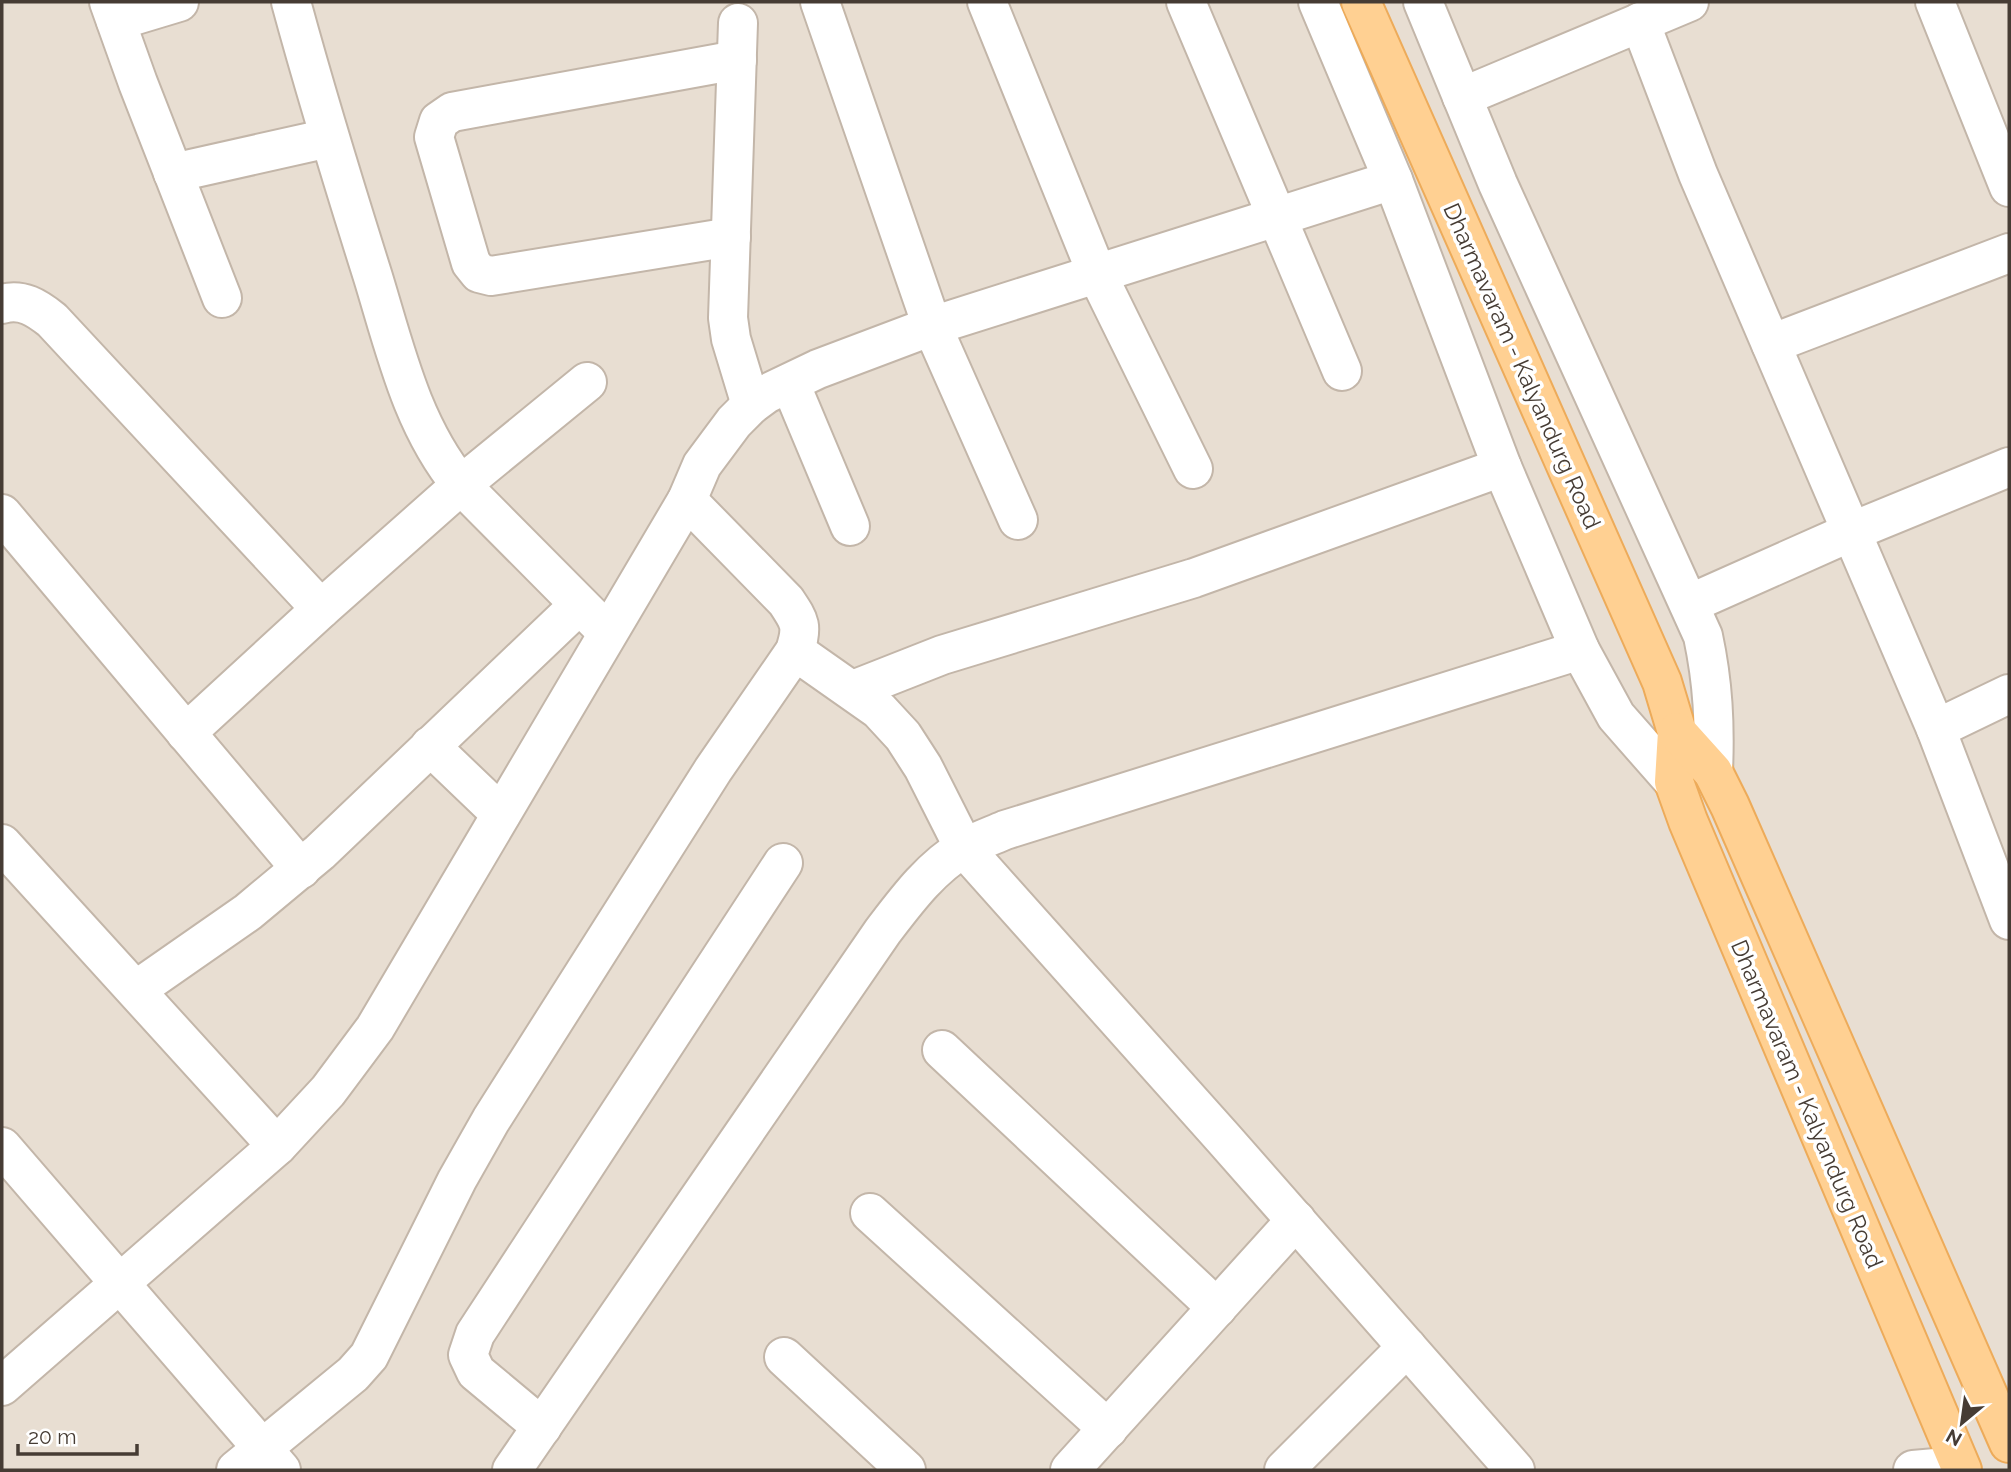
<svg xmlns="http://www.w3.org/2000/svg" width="2011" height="1472" viewBox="0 0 2011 1472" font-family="Raleway,sans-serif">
<rect width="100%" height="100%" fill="#f4ede5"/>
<!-- residential -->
<rect fill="#e8ded2" x="2" y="2" width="2007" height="1468"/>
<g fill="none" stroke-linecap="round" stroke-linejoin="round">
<defs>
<g id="minor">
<polyline points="109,2 138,83 222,298"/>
<path d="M 291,2 C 316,94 344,185 373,277 C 395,349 412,426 461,485 L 607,632"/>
<polyline points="820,2 932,326 1018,520"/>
<polyline points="987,2 1097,274 1193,469"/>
<polyline points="1186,2 1342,371"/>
<polyline points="1318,2 1393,180 1502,467 1580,650 1616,716 1674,782"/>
<path d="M 1423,2 L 1498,184 L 1703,636 C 1713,683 1715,724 1713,772"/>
<polyline points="1935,2 2009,187"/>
<polyline points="116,21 179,2"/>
<polyline points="1640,22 1698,174 1936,729 2009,920"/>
<polyline points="738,23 728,318 731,339 751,405"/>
<polyline points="1462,97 1689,2"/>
<polyline points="173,173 329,138"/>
<polyline points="731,237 491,276 479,273 471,263 434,137 439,121 452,112 737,60"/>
<path d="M 2,304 C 22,298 37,308 52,320 L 321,609"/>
<polyline points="1771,344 2009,253"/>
<polyline points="790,383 850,526"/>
<polyline points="2,514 301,869"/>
<polyline points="1689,604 1853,531 2009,467"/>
<polyline points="795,651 879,710 903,736 923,767 964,848 1224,1139 1515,1470"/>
<polyline points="853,690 942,655 1194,578 1502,467"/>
<polyline points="1936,729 2009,694"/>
<polyline points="186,733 321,609 461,485 587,382"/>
<polyline points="430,746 501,814"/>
<polyline points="2,844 277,1146"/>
<polyline points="136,990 248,912 320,852 579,605"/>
<polyline points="942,1050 1217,1308"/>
<polyline points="2,1147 281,1470"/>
<polyline points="870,1213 1108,1429"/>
<polyline points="784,1357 906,1470"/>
<polyline points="2,1386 277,1146 328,1091 375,1028 687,500 702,465 734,422 751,405 766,394 818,369 932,326 1393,180"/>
<polyline points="542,1427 476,1372 468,1355 475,1334 783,863"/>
<path d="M 236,1470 L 353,1374 L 369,1356 L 457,1180 L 491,1120 L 713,770 L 795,651 C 803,626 800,622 786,601 L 687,500"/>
<path d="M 512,1470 L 883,931 C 906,901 930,868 964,848 C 977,841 991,836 1005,830 L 1580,650"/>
<polyline points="1070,1470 1296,1220"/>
<polyline points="1284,1470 1407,1347"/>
<polyline points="1913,1470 1959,1466"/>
</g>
<g id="major">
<polyline points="1361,2 1662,682 1677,732 1674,782 1688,821 1962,1470"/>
<polyline points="1677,732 1713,772 1730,806 2009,1443"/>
</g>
</defs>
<!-- minor casing -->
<use href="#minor" stroke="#c3b6a9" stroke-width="42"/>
<!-- major casing -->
<use href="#major" stroke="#edab5a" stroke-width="42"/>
<!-- minor -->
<use href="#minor" stroke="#fff" stroke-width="38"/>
<!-- major -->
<use href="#major" stroke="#ffd092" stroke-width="38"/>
</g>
<g text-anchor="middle" stroke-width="7" stroke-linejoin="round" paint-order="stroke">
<!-- street labels -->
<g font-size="23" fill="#463c34" stroke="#fff">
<text transform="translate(1522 366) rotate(66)" y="8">Dharmavaram - Kalyandurg Road</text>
<text transform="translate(1807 1104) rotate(67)" y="8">Dharmavaram - Kalyandurg Road</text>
</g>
</g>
<!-- border -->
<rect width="2011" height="1472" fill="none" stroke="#463c34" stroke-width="7"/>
<!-- north arrow -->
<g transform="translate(1962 1423) rotate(209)" stroke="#ffffff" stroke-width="5" paint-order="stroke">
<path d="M0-5L12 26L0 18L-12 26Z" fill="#463c34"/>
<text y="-10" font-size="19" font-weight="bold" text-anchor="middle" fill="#463c34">N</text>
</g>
<!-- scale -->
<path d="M18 1444v10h119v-10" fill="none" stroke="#463c34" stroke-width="3.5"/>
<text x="28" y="1444" font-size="21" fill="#463c34" stroke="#ffffff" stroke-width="5" paint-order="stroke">20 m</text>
</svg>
